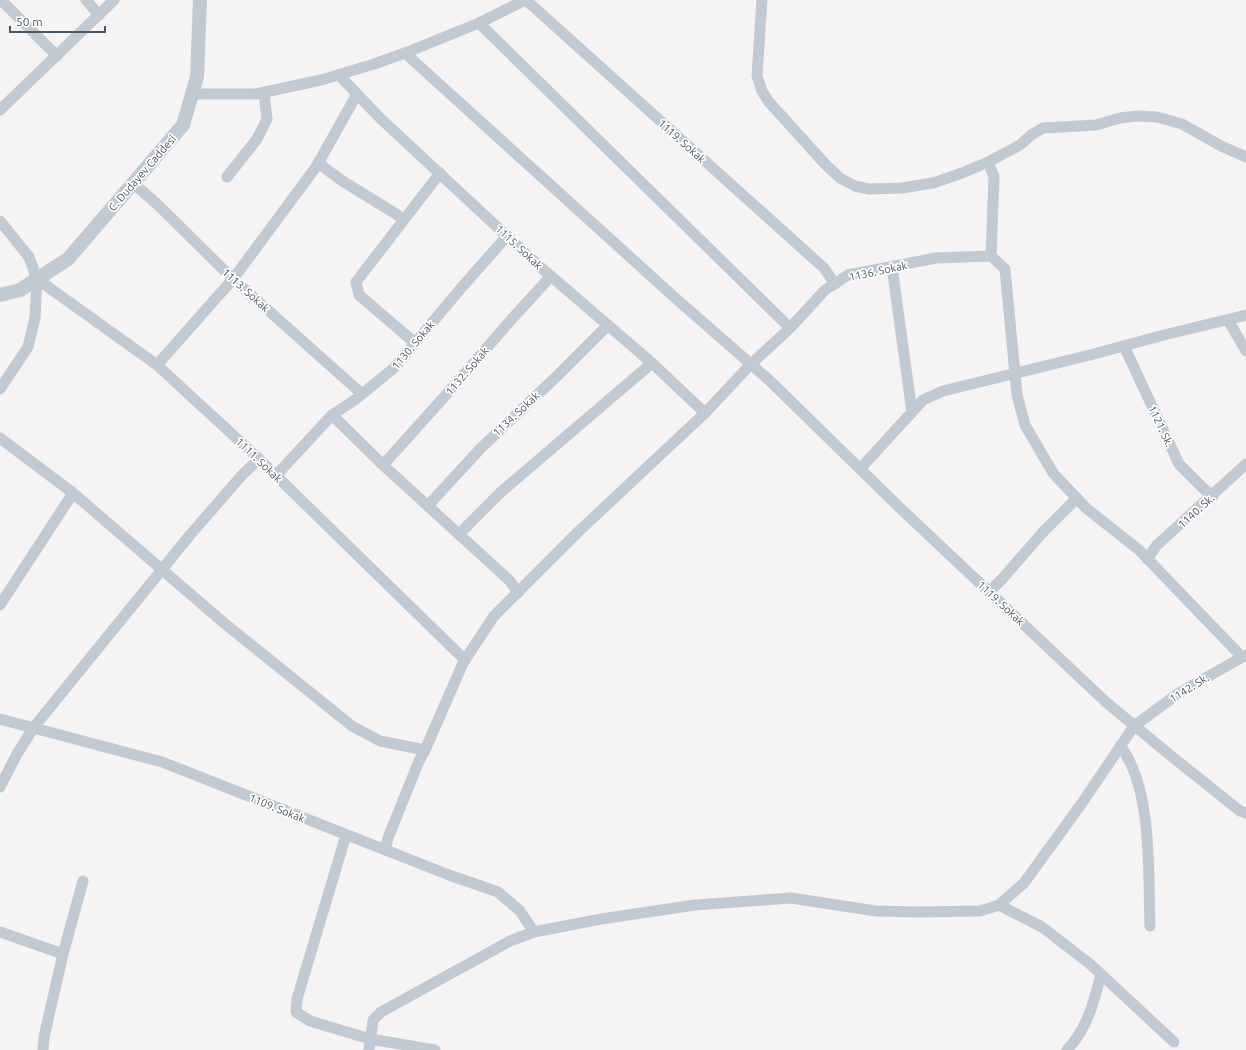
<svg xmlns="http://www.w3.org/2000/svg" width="1246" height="1050" viewBox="0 0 1246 1050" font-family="Ubuntu,sans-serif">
<rect width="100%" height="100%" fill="#f5f3f3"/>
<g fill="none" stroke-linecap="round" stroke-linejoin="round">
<!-- minor -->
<g stroke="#c1cad2" stroke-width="11">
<polyline points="1,0 57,56"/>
<polyline points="86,0 99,15"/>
<polyline points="526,0 824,268 835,284"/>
<polyline points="762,0 757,76 762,91 769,102 826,165 840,178 855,186 869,189 902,188 933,183 962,173 988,162 1020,145 1031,135 1043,128 1096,125 1120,118 1137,116 1157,117 1182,124 1221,146 1246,157"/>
<polyline points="479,23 790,328"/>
<polyline points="405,53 673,296 769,380 899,507 1107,703 1170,755 1240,811 1246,813"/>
<polyline points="339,75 380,118 538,265 652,363 705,413"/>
<polyline points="192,94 256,94 321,80 374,64 405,53 479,23 525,0"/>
<polyline points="0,110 114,0"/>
<polyline points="988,162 994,177 991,256 1005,269 1017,395 1025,425 1053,473 1086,508 1139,550 1242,657"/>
<polyline points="318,163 341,180 404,219"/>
<polyline points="227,177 257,139 267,119 264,93"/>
<polyline points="133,183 157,204 233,279 362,394"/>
<polyline points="0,221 29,257 37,279 35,318 28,347 0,389"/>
<polyline points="892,267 912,412"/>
<polyline points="37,279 157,365 259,459 465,660"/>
<polyline points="1228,320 1246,351"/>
<polyline points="415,343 359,295 356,282 440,173"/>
<polyline points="1124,346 1179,464 1205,490 1213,496"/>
<polyline points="157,365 233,279 316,167 357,94"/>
<polyline points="332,415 383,465 510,581 518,593"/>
<polyline points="0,438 73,493 224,623 352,726 380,741 425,750"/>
<polyline points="383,465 445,396 510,321 551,276"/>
<polyline points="860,469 923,400 943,391 1090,355 1164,335 1246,315"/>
<polyline points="277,477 281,470 332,415 356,399 394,368 462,287 507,236"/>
<polyline points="429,507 433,500 481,448 556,377 608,325"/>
<polyline points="459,534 501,492 652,363"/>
<polyline points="1147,559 1157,545 1246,464"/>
<polyline points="989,592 1003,578 1043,532 1077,498"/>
<polyline points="0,605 73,493"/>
<polyline points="0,719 162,762 449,875 498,892 520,911 534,932"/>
<path d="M 1120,746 C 1153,787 1148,875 1150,926"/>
<polyline points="0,787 17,754 34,727 190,535 243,474 259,459"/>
<polyline points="346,835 297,999 296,1012 310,1021 370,1039 435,1050"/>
<polyline points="385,850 388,838 419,761 425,750 463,663 494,616 578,532 705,413 750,365 790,328 825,290 848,275 936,258 991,256"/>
<polyline points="999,905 1042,927 1090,964 1174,1042"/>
<polyline points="0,932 63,954"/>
<polyline points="43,1050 44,1037 63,954 83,881"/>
<polyline points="369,1050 373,1020 381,1012 510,941 534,932 601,919 695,905 791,898 876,911 918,912 980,911 999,905 1024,883 1082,803 1134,726 1179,693 1246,655"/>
<path d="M 1067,1050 C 1087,1029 1094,1002 1101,974"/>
</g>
<!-- tertiary -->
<polyline stroke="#c1cad2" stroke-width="14" points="0,295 20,290 68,259 183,125 197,77 200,0"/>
</g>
<g text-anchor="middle" stroke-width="3.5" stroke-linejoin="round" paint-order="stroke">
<!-- street labels -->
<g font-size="11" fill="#4a5661" stroke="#fff">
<text transform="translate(682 141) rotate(42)" y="4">1119. Sokak</text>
<text transform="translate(142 173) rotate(-49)" y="4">C. Dudayev Caddesi</text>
<text transform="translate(519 247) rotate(43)" y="4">1115. Sokak</text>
<text transform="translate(878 271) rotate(-12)" y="4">1136. Sokak</text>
<text transform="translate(246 290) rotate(42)" y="4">1113. Sokak</text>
<text transform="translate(413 345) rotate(-50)" y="4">1130. Sokak</text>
<text transform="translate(467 371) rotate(-49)" y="4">1132. Sokak</text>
<text transform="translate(516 414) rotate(-43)" y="4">1134. Sokak</text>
<text transform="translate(1161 426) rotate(65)" y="4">1121. Sk.</text>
<text transform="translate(259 460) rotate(44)" y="4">1111. Sokak</text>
<text transform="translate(1196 511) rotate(-42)" y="4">1140. Sk.</text>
<text transform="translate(1001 603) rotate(43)" y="4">1119. Sokak</text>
<text transform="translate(1189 688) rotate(-32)" y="4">1142. Sk.</text>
<text transform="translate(277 808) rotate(22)" y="4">1109. Sokak</text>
</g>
</g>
<!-- scale -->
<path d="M10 26v6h95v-6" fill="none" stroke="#4a5661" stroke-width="2"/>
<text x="16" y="26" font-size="12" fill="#4a5661" stroke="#ffffff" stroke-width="3" paint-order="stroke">50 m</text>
</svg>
